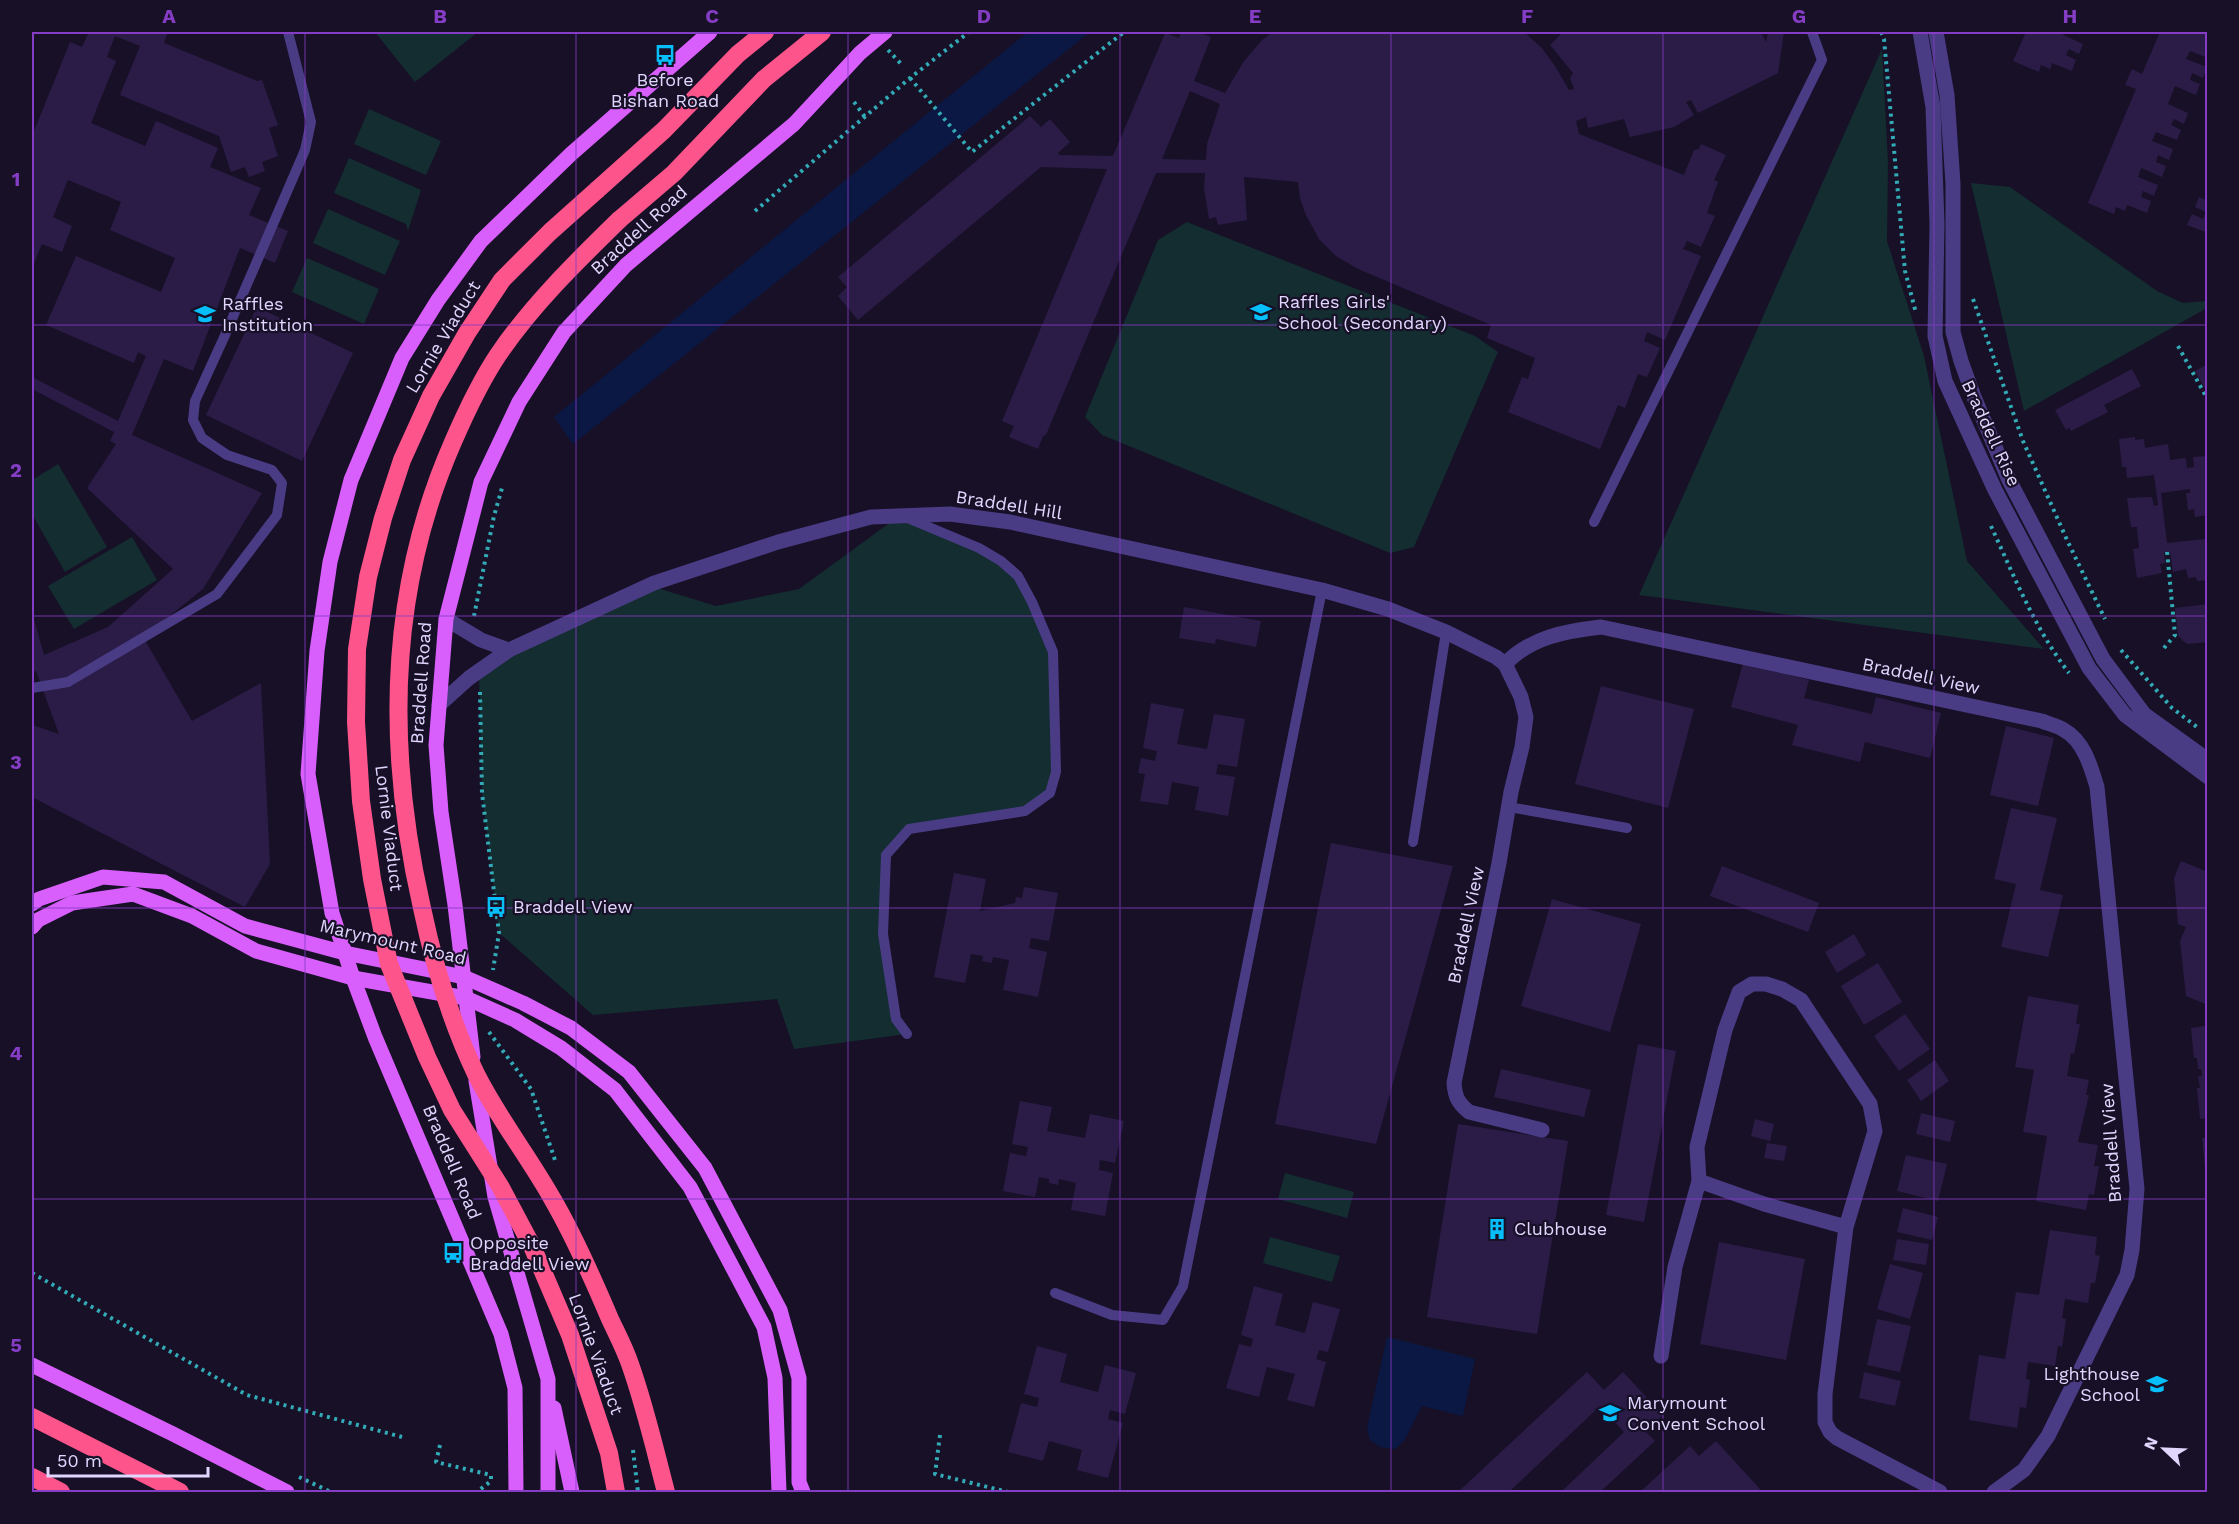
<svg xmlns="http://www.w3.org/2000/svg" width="2239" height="1524" viewBox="0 0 2239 1524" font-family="'Work Sans',sans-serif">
<rect width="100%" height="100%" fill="#171027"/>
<!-- green -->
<g fill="#132d30">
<polygon points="375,32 478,32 415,82"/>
<polygon points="1882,49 1888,161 1887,241 1924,356 1967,561 2044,649 1639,595"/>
<polygon points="369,109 441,141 426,175 354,144"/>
<polygon points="349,158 421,190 408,231 406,224 334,193"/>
<polygon points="1971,183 2010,187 2157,291 2183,303 2207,301 2207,308 2024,411"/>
<polygon points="328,209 400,241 385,275 313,243"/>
<polygon points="1187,222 1475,336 1498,352 1414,547 1390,553 1102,435 1085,417 1158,240"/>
<polygon points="307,258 379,289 364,324 292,292"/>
<polygon points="58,464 107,547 65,572 32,514 32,480"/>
<polygon points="899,516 958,538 1018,576 1053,652 1056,772 1050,793 1025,811 909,829 886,855 883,934 896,1018 907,1034 794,1049 777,999 593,1015 499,933 482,793 479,676 501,662 654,587 716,606 799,589"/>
<polygon points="132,537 157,580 74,629 48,586"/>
<polygon points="1285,1173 1354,1192 1347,1218 1278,1199"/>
<polygon points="1270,1237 1340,1256 1332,1282 1263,1263"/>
</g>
<!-- water -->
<g fill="#0b1844">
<polygon points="1028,32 1090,32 573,444 554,417"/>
<polygon points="1387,1337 1475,1359 1463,1416 1422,1406 1404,1441 1395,1449 1380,1447 1370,1440 1367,1428"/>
</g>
<!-- building -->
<g fill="#2b1c47" fill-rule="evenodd">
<polygon points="89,32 168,32 164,43 257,81 262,80 278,125 269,128 278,156 262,162 265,171 249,177 245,167 231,172 219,136 120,95 140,46 115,36 107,57 116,61 91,123 145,146 156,121 218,148 210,167 261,188 249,215 288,231 275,263 240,248 193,371 164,359 132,435 262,493 203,589 143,637 192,721 261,683 270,864 245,907 32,797 32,725 59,734 36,671 32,672 32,612 44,655 108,627 173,569 87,488 116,444 110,441 114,432 32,389 32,377 118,421 146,356 138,352 134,363 46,325 76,256 161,292 175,258 110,230 121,202 68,180 53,217 72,226 62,252 42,244 32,268 32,136 70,42 82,47"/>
<path d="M 1181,32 L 1197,32 L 1211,37 L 1194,81 L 1225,93 L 1244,61 L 1262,40 L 1273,32 L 1524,32 L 1542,48 L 1555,66 L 1569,90 L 1574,89 L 1570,78 L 1573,73 L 1550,45 L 1561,34 L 1558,32 L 1761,32 L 1766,42 L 1768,32 L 1784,32 L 1778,73 L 1698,113 L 1691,100 L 1686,102 L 1694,115 L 1674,127 L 1630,137 L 1624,119 L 1588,128 L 1586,117 L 1576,121 L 1579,134 L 1684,175 L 1694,150 L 1699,149 L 1701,144 L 1726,155 L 1714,180 L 1718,182 L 1707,213 L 1715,216 L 1701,247 L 1687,241 L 1683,249 L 1701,256 L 1665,340 L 1647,332 L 1644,341 L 1660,348 L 1647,377 L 1638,374 L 1625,408 L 1618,405 L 1600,449 L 1508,412 L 1522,377 L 1528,379 L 1535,358 L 1487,338 L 1491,325 L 1358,269 L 1336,256 L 1319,239 L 1306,215 L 1300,198 L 1298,182 L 1244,177 L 1247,220 L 1218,225 L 1216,217 L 1209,219 L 1204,188 L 1205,173 L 1156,173 L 1046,435 L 1043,436 L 1038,449 L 1009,437 L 1014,426 L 1002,421 L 1107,169 L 1041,167 L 858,320 L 838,296 L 847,287 L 838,277 L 1030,116 L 1041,127 L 1050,119 L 1070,142 L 1058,153 L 1059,155 L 1113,156 L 1165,33 L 1179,38 ZM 1190,91 L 1220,104 L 1207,144 L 1206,160 L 1162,159 Z"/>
<polygon points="2026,32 2064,32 2063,35 2083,44 2079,54 2069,49 2066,55 2076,60 2072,71 2052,63 2050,69 2041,65 2039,72 2013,61"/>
<polygon points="2160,32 2208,32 2205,44 2208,45 2208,58 2190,51 2186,59 2207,67 2203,78 2192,73 2190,80 2200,84 2196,95 2175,86 2168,104 2188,113 2184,124 2174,119 2171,125 2181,130 2177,140 2156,132 2152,141 2173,149 2169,160 2158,155 2156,162 2166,166 2162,177 2141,168 2138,177 2158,185 2154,196 2143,191 2141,197 2151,201 2147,213 2127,205 2125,211 2116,207 2114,214 2088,203 2136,89 2125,85 2132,69 2142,74"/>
<polygon points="2199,197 2208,201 2208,233 2187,225 2192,214 2203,219 2206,212 2195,207"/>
<polygon points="257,307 353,353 302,461 206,415"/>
<polygon points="2208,364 2208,394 2195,371"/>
<polygon points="2132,369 2141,386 2104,405 2108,412 2071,431 2069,428 2066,430 2055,410"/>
<polygon points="2135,437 2135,440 2144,439 2145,448 2168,444 2170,460 2186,458 2187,468 2194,467 2193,457 2208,456 2208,515 2195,517 2194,509 2188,510 2186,493 2190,493 2190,489 2161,493 2167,543 2205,539 2208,550 2208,580 2197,581 2196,577 2188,578 2186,569 2173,572 2170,551 2164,552 2165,563 2160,564 2162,573 2137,578 2133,549 2139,548 2137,527 2131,527 2127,498 2152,497 2154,506 2158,505 2154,475 2127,478 2126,467 2122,467 2119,439"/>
<polygon points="2208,604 2208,642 2188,644 2183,641 2178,635 2175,608"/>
<polygon points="1184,607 1261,621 1256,647 1216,639 1215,644 1179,638"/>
<polygon points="1743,663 1809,680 1804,698 1872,714 1876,697 1941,713 1930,758 1865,742 1860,762 1792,745 1798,725 1731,707"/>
<polygon points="1601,686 1694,709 1668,808 1575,784"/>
<polygon points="1151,703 1184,709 1177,744 1207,749 1214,714 1245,719 1237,767 1218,764 1216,774 1235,777 1228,816 1195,810 1199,787 1172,782 1168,805 1140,801 1145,774 1138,773 1141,758 1155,761 1157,751 1143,748"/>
<polygon points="2006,726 2054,738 2038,806 1990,795"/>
<polygon points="2011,808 2057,818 2040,890 2063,895 2048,957 2001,947 2016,884 1994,879"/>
<polygon points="1331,843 1453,866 1376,1144 1275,1124"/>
<polygon points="2181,861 2208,872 2208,1005 2186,996 2180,941 2186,927 2178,924 2174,878"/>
<polygon points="1722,866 1819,903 1808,932 1710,896"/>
<polygon points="954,873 986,879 980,911 1015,903 1016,897 1022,898 1024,887 1058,893 1049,941 1031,938 1029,948 1047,952 1038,997 1003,990 1009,960 993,957 992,963 982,961 983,956 971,954 965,983 934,977"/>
<polygon points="1552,899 1641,924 1610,1032 1521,1006"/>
<polygon points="1854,934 1866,955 1837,973 1825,952"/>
<polygon points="1878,963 1902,1002 1864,1025 1841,986"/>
<polygon points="2028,996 2079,1005 2076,1024 2080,1024 2074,1054 2071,1053 2067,1076 2089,1080 2086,1095 2089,1095 2078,1142 2098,1145 2094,1166 2099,1166 2094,1195 2089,1194 2086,1210 2036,1201 2047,1136 2023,1132 2034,1070 2015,1067"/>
<polygon points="1905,1014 1930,1049 1899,1071 1874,1036"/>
<polygon points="2205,1026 2205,1031 2208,1031 2208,1118 2200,1119 2197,1088 2200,1088 2198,1076 2202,1076 2201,1069 2198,1069 2197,1058 2194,1058 2191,1028"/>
<polygon points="1638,1044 1676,1051 1644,1222 1606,1215"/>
<polygon points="1935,1060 1949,1081 1921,1101 1907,1080"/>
<polygon points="1501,1069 1591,1090 1584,1117 1494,1097"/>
<polygon points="1020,1101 1052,1107 1047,1131 1085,1138 1090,1114 1124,1121 1115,1163 1100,1160 1099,1170 1113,1173 1105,1216 1071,1210 1076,1183 1059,1179 1058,1185 1049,1183 1049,1179 1039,1177 1035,1197 1003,1191 1010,1153 1026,1156 1028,1147 1012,1144"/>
<polygon points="1921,1113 1955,1121 1950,1142 1916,1134"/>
<polygon points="1755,1119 1774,1124 1770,1141 1751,1136"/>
<polygon points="1458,1124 1568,1141 1537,1334 1427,1317"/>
<polygon points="2208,1137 2208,1168 2205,1168 2202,1138"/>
<polygon points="1767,1143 1787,1146 1784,1161 1764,1158"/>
<polygon points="1906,1155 1947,1164 1938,1201 1897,1191"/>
<polygon points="1903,1208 1938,1217 1932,1240 1897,1232"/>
<polygon points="2050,1230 2097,1237 2095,1255 2100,1256 2095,1283 2091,1283 2088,1303 2065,1299 2062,1318 2066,1319 2062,1347 2058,1346 2055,1366 2028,1362 2026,1379 2030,1380 2026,1408 2020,1407 2017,1428 1969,1420 1979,1355 2005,1359 2016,1292 2039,1295"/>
<polygon points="1897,1239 1929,1244 1926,1265 1893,1260"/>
<polygon points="1719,1242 1805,1259 1786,1360 1700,1344"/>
<polygon points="1890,1264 1923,1273 1910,1319 1877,1309"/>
<polygon points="1254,1286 1283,1294 1275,1325 1305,1333 1313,1302 1340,1309 1328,1352 1319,1350 1316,1359 1326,1362 1314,1407 1287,1400 1295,1374 1267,1367 1259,1397 1226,1388 1239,1344 1251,1347 1253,1339 1241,1335"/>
<polygon points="1877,1319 1911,1326 1900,1372 1867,1365"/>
<polygon points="1037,1346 1067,1354 1060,1382 1098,1392 1105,1365 1136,1373 1125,1414 1110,1410 1108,1419 1123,1423 1108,1478 1077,1470 1082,1450 1049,1441 1043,1461 1008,1452 1021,1403 1037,1407 1039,1398 1024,1394"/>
<polygon points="1587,1372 1604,1390 1623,1372 1663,1415 1645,1431 1655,1441 1600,1492 1561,1492 1624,1432 1600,1406 1509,1492 1458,1492"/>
<polygon points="1864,1372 1901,1381 1895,1406 1859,1398"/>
<polygon points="1716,1441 1760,1489 1756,1492 1696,1492 1694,1490 1691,1492 1640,1492 1690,1446 1699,1456"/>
</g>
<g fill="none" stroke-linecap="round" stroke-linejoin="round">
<!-- path -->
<g stroke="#32abb7" stroke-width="4" stroke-dasharray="3 4.5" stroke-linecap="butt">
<polyline points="1881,32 1884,39 1905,271 1916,313"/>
<polyline points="888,50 902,65"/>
<polyline points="910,78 972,152 1124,32"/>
<polyline points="854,102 865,117"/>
<polyline points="755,211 910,78 969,32"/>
<polyline points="1973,299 2023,441 2067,540 2105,619"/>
<polyline points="2178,346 2208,400"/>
<path d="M 1991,526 C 2014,576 2035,629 2069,673"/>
<polyline points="474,616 494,516 502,488"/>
<polyline points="2164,648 2175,635 2167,551"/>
<polyline points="2121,650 2172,708 2197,727"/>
<polyline points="480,692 482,793 499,933 493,970"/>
<polyline points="489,1032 531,1089 556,1163"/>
<polyline points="32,1273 247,1395 402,1437"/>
<polyline points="940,1435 935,1474 1008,1492"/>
<polyline points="440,1445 436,1462 491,1475 491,1481 477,1492"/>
<polyline points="633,1450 638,1492"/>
<polyline points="299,1477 331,1492"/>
</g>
<!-- lane -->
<g stroke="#493c85" stroke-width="10">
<polyline points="905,517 979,548 1001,561 1018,576 1032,602 1053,652 1056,772 1050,793 1025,811 909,829 886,855 883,934 896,1019 907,1034"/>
<polyline points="1594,522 1822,60 1812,32"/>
<polyline points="32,688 68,682 217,594 277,515 282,483 272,470 227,455 202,438 193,420 195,401 226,333 305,150 311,122 288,32"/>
<polyline points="1509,807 1627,828"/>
<polyline points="1413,842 1446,632"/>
<polyline points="1055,1293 1112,1315 1163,1320 1183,1286 1322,590"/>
</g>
<!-- street -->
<g stroke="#493c85" stroke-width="15">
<polyline points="1920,32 1933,107 1937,224 1935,336 1945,381 1995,490 2089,668 2125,715 2208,777"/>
<polyline points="1936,32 1947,95 1953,184 1953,332 1961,361 1974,397 2009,480 2103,659 2144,714 2208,760"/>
<polyline points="446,619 481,640 509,650"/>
<path d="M 1505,664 C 1531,637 1566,631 1601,627 L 2042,721 C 2049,724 2058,726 2064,730 C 2084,741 2091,767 2097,787 L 2137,1189 L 2132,1250 L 2127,1275 L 2048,1436 L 2024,1470 L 1994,1492"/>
<path d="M 439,705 L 469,678 L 509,650 L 654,583 L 778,542 L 871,517 L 950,514 L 1010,522 L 1322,590 L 1388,609 L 1446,632 L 1496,657 L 1505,664 L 1521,697 L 1526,717 L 1522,747 L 1511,792 L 1499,863 L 1454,1083 C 1455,1097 1458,1103 1469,1112 L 1542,1130"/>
<polyline points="1846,1227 1764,1204 1699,1181 1697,1147 1725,1030 1739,992 1752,984 1766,984 1782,989 1801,1000 1870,1104 1875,1131 1846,1227 1825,1394 1825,1422 1830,1432 1837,1438 1940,1492"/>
<polyline points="1661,1356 1675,1267 1699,1181"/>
</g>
<!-- primary -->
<g stroke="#d95ffc" stroke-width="15">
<polyline points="32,904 39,899 103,877 164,882 245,926 345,953 464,977 523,1003 571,1028 629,1072 705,1168 780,1310 799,1378 799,1482 803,1492"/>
<polyline points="32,927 38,920 72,903 133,894 192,916 256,951 353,978 466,998 515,1020 561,1048 615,1090 690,1187 764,1327 775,1378 779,1492"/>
<polyline points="473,1057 455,905 441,812 436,745 446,619 481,482 519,402 564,332 626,265 794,124 860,53 885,32"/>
<polyline points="476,1081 495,1197 548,1379 548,1492"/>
<polyline points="32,1365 173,1434 287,1492"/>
<polyline points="554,1408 572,1492"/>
<polyline points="516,1492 515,1388 501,1334 375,1037 353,978 332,913 308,774 317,651 330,562 351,480 402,358 438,300 481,241 571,154 710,32"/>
</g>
<!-- highway -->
<g stroke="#fc548b" stroke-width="18">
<polyline points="597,190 664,130 738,54 765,32"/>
<polyline points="619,220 674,173 764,79 822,32"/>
<polyline points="32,1417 180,1492"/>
<polyline points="32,1477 61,1492"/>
</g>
<!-- highway-bridge -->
<g stroke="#fc548b" stroke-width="18">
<polyline points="597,190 550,232 502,280 467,333 431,396 402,460 383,518 368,577 357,649 356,722 361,801 372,879 389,964 427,1057 452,1110 500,1186 532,1246 570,1335 609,1453 616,1492"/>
<path d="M 619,220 C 576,262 532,305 498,355 C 480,382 466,412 453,442 C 387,592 386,750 422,908 C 434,965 451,1022 476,1074 C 498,1118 529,1157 553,1200 C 575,1238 593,1279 610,1319 C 617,1334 625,1349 630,1364 C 645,1406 655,1450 666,1492"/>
</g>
</g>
<!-- grid -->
<path fill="none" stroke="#853dc5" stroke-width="1.5" stroke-opacity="0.55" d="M 305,32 L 305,1492M 576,32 L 576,1492M 848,32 L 848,1492M 1120,32 L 1120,1492M 1391,32 L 1391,1492M 1663,32 L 1663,1492M 1934,32 L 1934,1492M 32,325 L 2208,325M 32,616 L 2208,616M 32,908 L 2208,908M 32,1199 L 2208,1199"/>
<!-- icons -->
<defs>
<symbol id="bus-bare" viewBox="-9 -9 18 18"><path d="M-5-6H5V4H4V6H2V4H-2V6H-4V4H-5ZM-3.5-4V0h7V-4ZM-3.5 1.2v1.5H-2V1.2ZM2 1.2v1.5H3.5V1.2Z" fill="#06befa" stroke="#171027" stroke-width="2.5" paint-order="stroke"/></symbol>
<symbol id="school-bare" viewBox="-9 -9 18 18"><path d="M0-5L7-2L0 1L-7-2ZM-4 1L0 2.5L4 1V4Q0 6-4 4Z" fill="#06befa" stroke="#171027" stroke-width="2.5" paint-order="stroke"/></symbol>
<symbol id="university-bare" viewBox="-9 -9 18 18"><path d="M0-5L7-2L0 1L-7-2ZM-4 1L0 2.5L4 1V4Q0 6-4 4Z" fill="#06befa" stroke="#171027" stroke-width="2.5" paint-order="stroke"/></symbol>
<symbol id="building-bare" viewBox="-9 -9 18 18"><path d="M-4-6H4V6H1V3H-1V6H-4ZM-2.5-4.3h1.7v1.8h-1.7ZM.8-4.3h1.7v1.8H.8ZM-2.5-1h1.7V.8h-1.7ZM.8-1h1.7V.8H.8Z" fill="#06befa" stroke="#171027" stroke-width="2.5" paint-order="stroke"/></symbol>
</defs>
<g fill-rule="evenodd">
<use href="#bus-bare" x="650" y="40" width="30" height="30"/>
<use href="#school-bare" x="1246" y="297" width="30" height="30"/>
<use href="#university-bare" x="190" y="299" width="30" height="30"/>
<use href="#bus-bare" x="481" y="892" width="30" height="30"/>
<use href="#building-bare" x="1482" y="1214" width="30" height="30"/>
<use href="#bus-bare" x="438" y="1238" width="30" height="30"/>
<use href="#school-bare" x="2142" y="1369" width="30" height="30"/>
<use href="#school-bare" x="1595" y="1398" width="30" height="30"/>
</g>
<g text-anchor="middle" stroke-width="4.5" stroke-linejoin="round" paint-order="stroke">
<!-- poi labels -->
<g font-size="18" fill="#e1d6fe" stroke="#171027" text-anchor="start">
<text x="665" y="86" text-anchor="middle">Before<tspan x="665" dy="21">Bishan Road</tspan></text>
<text x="1278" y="308">Raffles Girls'<tspan x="1278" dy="21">School (Secondary)</tspan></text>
<text x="222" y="310">Raffles<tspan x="222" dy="21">Institution</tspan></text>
<text x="513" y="913">Braddell View</text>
<text x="1514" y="1235">Clubhouse</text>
<text x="470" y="1249">Opposite<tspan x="470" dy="21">Braddell View</tspan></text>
<text x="2140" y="1380" text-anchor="end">Lighthouse<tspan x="2140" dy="21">School</tspan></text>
<text x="1627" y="1409">Marymount<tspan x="1627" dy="21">Convent School</tspan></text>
</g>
<!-- street labels -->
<g font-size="18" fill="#e1d6fe" stroke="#171027">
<text transform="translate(639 230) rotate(-42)" y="6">Braddell Road</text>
<text transform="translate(443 337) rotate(-59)" y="6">Lornie Viaduct</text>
<text transform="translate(1991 433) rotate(65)" y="6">Braddell Rise</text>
<text transform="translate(1009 505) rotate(9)" y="6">Braddell Hill</text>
<text transform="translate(1921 676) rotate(12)" y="6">Braddell View</text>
<text transform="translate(421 683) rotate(-86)" y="6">Braddell Road</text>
<text transform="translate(389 828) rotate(83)" y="6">Lornie Viaduct</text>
<text transform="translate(1466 925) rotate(-78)" y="6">Braddell View</text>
<text transform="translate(393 942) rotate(13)" y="6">Marymount Road</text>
<text transform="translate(2111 1143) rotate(-94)" y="6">Braddell View</text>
<text transform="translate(452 1162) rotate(67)" y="6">Braddell Road</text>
<text transform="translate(596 1354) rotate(70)" y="6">Lornie Viaduct</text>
</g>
</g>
<!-- border -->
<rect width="2239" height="1524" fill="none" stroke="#171027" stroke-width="66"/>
<!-- north arrow -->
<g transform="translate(2164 1449) rotate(293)" stroke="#171027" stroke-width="4.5" paint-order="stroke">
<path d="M0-4.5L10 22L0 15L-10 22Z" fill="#e1d6fe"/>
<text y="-9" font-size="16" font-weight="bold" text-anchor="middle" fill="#e1d6fe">N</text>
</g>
<!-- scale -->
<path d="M48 1467v9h160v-9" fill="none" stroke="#e1d6fe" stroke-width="3"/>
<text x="57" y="1467" font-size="18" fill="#e1d6fe" stroke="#171027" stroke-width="4.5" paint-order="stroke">50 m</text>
<rect x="33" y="33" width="2173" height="1458" fill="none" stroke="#853dc5" stroke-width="2"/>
<g font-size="20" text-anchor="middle" font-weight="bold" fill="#853dc5">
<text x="169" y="23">A</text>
<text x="440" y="23">B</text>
<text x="712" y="23">C</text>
<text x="984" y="23">D</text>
<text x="1255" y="23">E</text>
<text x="1527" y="23">F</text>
<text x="1799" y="23">G</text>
<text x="2070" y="23">H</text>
<text x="16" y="186">1</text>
<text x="16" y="477">2</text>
<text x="16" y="769">3</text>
<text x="16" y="1060">4</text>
<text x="16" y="1352">5</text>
</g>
</svg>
